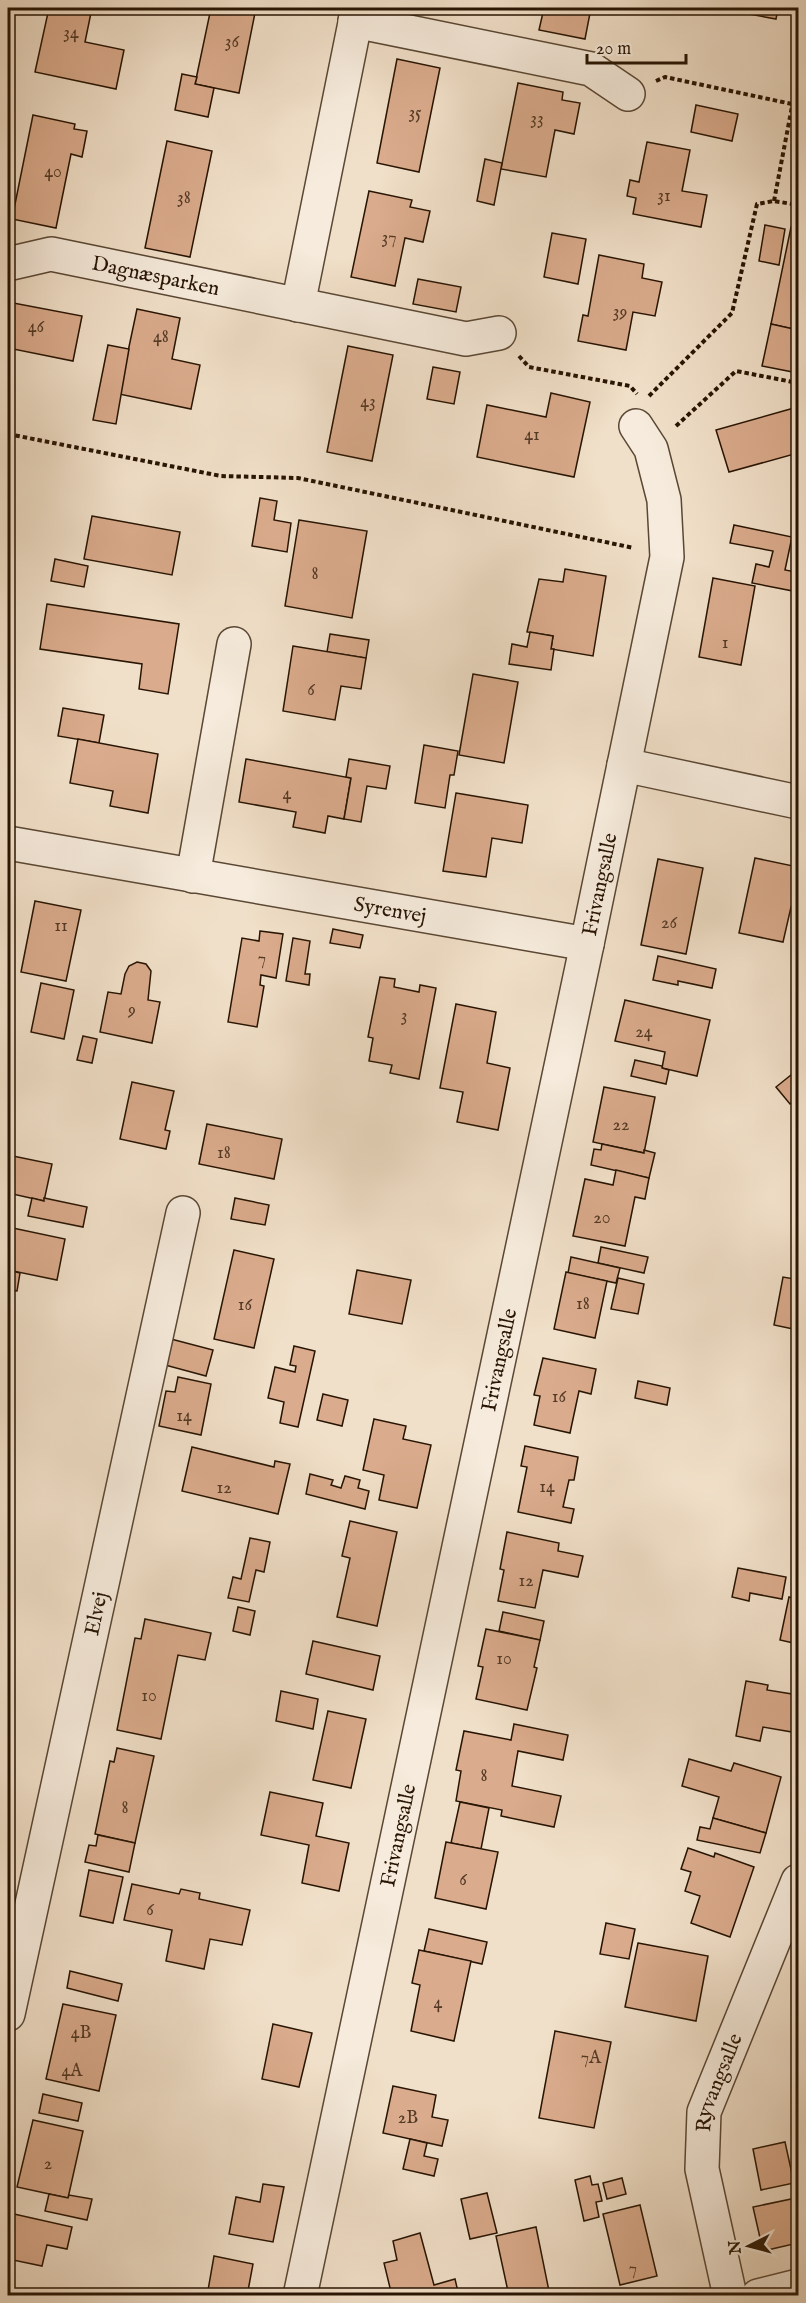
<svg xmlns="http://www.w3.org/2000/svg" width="806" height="2303" viewBox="0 0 806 2303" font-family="'IM FELL English',serif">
<rect width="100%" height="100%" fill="#f1e0c9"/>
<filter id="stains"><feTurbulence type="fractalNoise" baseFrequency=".00333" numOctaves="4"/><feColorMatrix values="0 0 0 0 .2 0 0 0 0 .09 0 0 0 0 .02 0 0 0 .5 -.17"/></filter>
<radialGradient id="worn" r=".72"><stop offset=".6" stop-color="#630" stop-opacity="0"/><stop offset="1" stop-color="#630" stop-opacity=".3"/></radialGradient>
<!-- building -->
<g fill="#daab8c" stroke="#271403" stroke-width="1.5">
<polygon points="49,8 92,8 85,42 124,50 116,89 35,72"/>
<polygon points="125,8 145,8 144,11"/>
<polygon points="211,8 256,8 239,93 195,84"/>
<polygon points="421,8 454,8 453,14"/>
<polygon points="544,8 591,8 585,39 539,30"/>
<polygon points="717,8 778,8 776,19"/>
<polygon points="397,59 440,68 419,172 377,163"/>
<polygon points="182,74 197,77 195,84 214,88 208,117 175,110"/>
<polygon points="518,83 563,92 562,100 580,103 574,134 555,130 546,177 501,169"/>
<polygon points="696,105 738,114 732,141 691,132"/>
<polygon points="33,115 75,124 74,129 87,131 82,157 71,154 56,228 12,219"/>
<polygon points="167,141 212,151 190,257 145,248"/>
<polygon points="647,142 690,150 682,191 707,195 701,227 633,214 636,198 627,196 630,180 639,182"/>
<polygon points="485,159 502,163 494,205 477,201"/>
<polygon points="369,191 412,200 410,207 430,211 423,242 405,238 395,286 351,277"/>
<polygon points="765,225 785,229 779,265 759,261"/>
<polygon points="791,227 798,228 798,330 771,324"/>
<polygon points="552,233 586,239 578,284 544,277"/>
<polygon points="599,255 644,264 642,278 662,282 655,316 633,312 626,350 578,341 583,315 588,316"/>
<polygon points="418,279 461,287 456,312 413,304"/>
<polygon points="8,302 82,316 73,361 8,348"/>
<polygon points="137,309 180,318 172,359 200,365 191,409 119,394"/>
<polygon points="771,324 798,330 798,373 762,366"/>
<polygon points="108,345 129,349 116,424 93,420"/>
<polygon points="348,346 393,355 372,461 327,452"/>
<polygon points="433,367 460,372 454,404 427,399"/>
<polygon points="551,393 590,402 574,477 477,457 487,405 546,417"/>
<polygon points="794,408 798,424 798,453 729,472 716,430"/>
<polygon points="260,498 277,501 274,520 291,523 287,552 252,546"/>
<polygon points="92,516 180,532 172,575 84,559"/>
<polygon points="299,520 367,531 352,618 285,606"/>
<polygon points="734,525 792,537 785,570 796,572 793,591 752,583 756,564 769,567 773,551 730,543"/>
<polygon points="55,559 88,566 84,587 51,581"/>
<polygon points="565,569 606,576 593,656 551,649 553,636 527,632 539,579 563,582"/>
<polygon points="713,578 755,586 741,665 699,657"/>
<polygon points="47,604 179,624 168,694 139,689 142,664 40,649"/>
<polygon points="530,632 553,636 551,649 554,649 551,670 509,664 512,644 527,647"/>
<polygon points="330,634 369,640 366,658 327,652"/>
<polygon points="293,646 366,658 361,689 341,686 335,720 283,711"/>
<polygon points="473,674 518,682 504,763 459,755"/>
<polygon points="63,708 104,715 99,743 58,736"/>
<polygon points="78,739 158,754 148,813 110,806 113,791 70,783"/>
<polygon points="424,745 458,751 454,775 450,775 445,808 415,803"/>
<polygon points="246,759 351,778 344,819 328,816 325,833 293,827 296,812 239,802"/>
<polygon points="349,759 390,766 386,789 367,786 361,822 344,819 351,778 346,777"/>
<polygon points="456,793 528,805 522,843 492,838 486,877 443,871"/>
<polygon points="755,858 798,867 798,908 791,907 783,942 739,933"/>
<polygon points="658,859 703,868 686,954 641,945"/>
<polygon points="35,901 81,910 66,981 21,972"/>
<polygon points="333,929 363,935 360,948 330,943"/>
<polygon points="260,931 283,934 276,978 261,975 260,985 264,986 257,1027 228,1022 242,938 259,941"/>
<polygon points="293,938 310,941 305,974 310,974 309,985 286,981"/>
<polygon points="658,956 716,969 712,988 678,981 678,985 653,980"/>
<polygon points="137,962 146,964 151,971 148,1000 160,1002 152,1043 100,1032 108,992 121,994 125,974 129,966"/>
<polygon points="380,977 395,979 394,987 419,992 420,985 436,988 419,1079 390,1073 392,1065 369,1061 373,1038 368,1037"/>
<polygon points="41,983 74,990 64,1039 31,1032"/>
<polygon points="625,1000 710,1020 697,1076 662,1068 665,1052 615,1041"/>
<polygon points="456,1004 496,1012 487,1063 510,1068 498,1130 457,1122 463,1092 440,1088"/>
<polygon points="83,1036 97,1039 92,1063 77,1060"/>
<polygon points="635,1060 662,1066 662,1068 669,1070 666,1084 631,1076"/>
<polygon points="791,1075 798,1083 798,1097 790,1104 776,1087"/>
<polygon points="132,1082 174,1091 165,1130 170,1131 166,1149 120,1139"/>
<polygon points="604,1087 655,1097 644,1153 593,1142"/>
<polygon points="207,1124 282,1139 274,1179 199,1164"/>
<polygon points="602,1144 644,1153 644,1150 655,1153 649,1178 591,1165 594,1149 601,1150"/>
<polygon points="8,1155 52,1164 44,1201 8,1193"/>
<polygon points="616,1170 649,1178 645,1199 635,1197 625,1246 573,1236 585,1179 613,1185"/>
<polygon points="32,1198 44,1201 44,1198 87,1207 83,1227 28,1216"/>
<polygon points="235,1198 269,1205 265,1225 231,1219"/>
<polygon points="8,1227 65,1239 57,1280 8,1270"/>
<polygon points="601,1247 648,1257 644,1273 598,1263"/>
<polygon points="234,1250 274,1259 254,1348 214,1339"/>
<polygon points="798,1255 798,1330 774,1325 783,1277 794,1279"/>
<polygon points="571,1257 620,1268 616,1283 568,1273"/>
<polygon points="8,1270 20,1273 17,1291 8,1290"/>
<polygon points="357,1270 411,1280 402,1324 349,1314"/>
<polygon points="566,1272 607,1281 595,1338 554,1329"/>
<polygon points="618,1278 644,1284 638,1314 611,1309"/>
<polygon points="171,1339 213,1350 206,1376 165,1365"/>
<polygon points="294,1346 315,1351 298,1427 280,1423 284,1402 268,1398 275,1367 295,1372 296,1366 290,1365"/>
<polygon points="543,1358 596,1369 591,1394 579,1391 570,1433 534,1425 540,1396 534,1395"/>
<polygon points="178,1377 211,1384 201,1435 159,1426 166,1391 175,1392"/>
<polygon points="638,1381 670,1388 667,1405 635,1398"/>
<polygon points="323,1394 348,1400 342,1426 317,1420"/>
<polygon points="374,1419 406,1426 403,1439 431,1445 417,1508 379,1500 384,1475 363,1470"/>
<polygon points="525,1446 578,1457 574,1480 569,1480 563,1507 574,1509 571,1523 518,1512 527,1467 521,1466"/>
<polygon points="192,1447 274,1467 275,1461 290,1464 278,1514 182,1491"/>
<polygon points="310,1474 333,1480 331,1485 341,1488 345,1476 360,1480 358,1488 369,1491 365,1509 306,1494"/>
<polygon points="350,1521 397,1532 377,1626 337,1617 350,1558 342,1556"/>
<polygon points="507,1532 559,1543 558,1551 583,1556 578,1577 543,1570 535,1608 498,1601 504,1570 500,1569"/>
<polygon points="250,1538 270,1542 264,1572 256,1570 249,1602 228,1598 233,1577 241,1579"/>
<polygon points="738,1568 786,1577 782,1599 750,1593 749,1601 732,1597"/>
<polygon points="789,1597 798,1599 798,1644 780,1640"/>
<polygon points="238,1607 255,1611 250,1635 233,1631"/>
<polygon points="503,1612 544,1621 540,1640 499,1631"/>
<polygon points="145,1619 211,1633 205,1660 178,1655 161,1739 117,1730 135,1638 141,1639"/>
<polygon points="486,1629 540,1640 534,1667 537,1668 527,1710 476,1699 483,1667 478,1666"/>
<polygon points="313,1641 380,1656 373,1690 306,1674"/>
<polygon points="746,1681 768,1685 767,1690 798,1695 798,1733 763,1727 760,1741 736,1736"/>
<polygon points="281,1691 318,1699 313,1729 276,1721"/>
<polygon points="328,1711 366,1719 351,1788 313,1780"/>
<polygon points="514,1724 568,1735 563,1760 518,1751 512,1786 561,1796 554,1827 501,1816 502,1810 456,1801 461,1771 456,1770 464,1731 511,1740"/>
<polygon points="117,1748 154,1756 135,1843 95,1834 110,1761 114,1762"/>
<polygon points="689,1759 731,1771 734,1763 781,1777 766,1833 713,1818 719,1797 682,1786"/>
<polygon points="270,1792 323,1803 316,1836 349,1843 339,1891 302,1883 309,1845 261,1835"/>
<polygon points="460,1802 489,1808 481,1849 451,1843"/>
<polygon points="713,1818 766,1833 760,1853 697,1840 700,1827 710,1829"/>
<polygon points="98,1835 135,1843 129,1872 85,1862 89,1845 96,1846"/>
<polygon points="446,1842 498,1852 486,1909 435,1898"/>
<polygon points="688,1848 714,1857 715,1853 754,1867 730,1937 691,1923 700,1896 685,1891 691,1872 681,1869"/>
<polygon points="89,1870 123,1877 113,1923 80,1916"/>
<polygon points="132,1884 179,1894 181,1889 200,1893 199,1899 250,1910 242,1945 210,1939 204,1969 166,1961 172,1930 124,1920"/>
<polygon points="606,1923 635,1929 629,1959 600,1954"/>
<polygon points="429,1929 487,1942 482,1964 424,1951"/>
<polygon points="638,1943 708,1956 696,2021 625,2007"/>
<polygon points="419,1950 471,1961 454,2041 411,2031 420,1985 412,1983"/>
<polygon points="70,1971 122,1984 118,2001 67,1988"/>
<polygon points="63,2004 116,2015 99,2091 46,2079"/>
<polygon points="273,2024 312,2033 299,2087 262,2079"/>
<polygon points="555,2031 611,2042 594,2128 539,2118"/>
<polygon points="393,2086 436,2095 432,2117 448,2120 442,2146 383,2133"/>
<polygon points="43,2094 82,2103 78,2121 39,2113"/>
<polygon points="33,2120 83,2131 68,2198 17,2187"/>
<polygon points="410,2139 427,2143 424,2156 438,2159 434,2176 403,2169"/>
<polygon points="785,2142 794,2183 761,2190 753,2149"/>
<polygon points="590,2176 592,2185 598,2184 602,2201 596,2202 599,2217 584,2221 575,2180"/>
<polygon points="622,2178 626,2194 607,2199 603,2183"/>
<polygon points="263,2184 284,2187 273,2242 229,2234 236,2197 260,2202"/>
<polygon points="487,2193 497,2233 470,2239 461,2199"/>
<polygon points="49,2194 68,2198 69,2195 92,2199 87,2220 45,2211"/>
<polygon points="796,2198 798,2211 798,2243 763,2251 753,2207"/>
<polygon points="640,2205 657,2276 620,2285 603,2214"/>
<polygon points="14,2214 72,2227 67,2249 47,2245 42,2266 8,2259 8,2242"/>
<polygon points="536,2227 550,2296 509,2296 496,2236"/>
<polygon points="420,2233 434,2285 455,2279 459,2296 392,2296 384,2263 397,2260 393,2241"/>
<polygon points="214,2256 253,2264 247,2296 207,2296"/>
</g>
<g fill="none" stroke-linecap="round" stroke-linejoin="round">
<defs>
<g id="minor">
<polyline points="355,21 591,69 628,94"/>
<path id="s1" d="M 12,263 L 51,254 L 466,339 L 499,333"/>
<polyline points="298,305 358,8"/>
<polyline points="624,765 798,802"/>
<path id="s2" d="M 8,843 L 587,944"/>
<polyline points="193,876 234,644"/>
<path id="s3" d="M 8,2014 L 183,1213"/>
<path id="s4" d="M 300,2296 L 587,944 L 667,557 L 664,500 L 651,449 L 636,426"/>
<path id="s5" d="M 730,2296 L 702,2169 L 704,2112 L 798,1881"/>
<polyline points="758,2296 798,2286"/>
</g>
</defs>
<!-- minor casing -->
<use href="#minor" stroke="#5a4734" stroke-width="36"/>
<!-- path -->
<g stroke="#271403" stroke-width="4" stroke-dasharray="4.5 3" stroke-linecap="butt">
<polyline points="656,81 665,77 792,104"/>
<polyline points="774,201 798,75"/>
<polyline points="519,356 529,367 630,386 637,394"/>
<polyline points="649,396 732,313 757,204 774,201 798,205"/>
<polyline points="676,426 736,371 798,383"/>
<polyline points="8,434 221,476 298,478 634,548"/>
</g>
<!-- minor -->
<use href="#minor" stroke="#f6ebdc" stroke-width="33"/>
</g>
<g text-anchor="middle" stroke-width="4.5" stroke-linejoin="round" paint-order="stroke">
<!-- number labels -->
<g font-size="18" fill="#543a25">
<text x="71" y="38">34</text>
<text x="232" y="47">36</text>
<text x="415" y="118">35</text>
<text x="537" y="124">33</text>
<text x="53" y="177">40</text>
<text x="664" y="201">31</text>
<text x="184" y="203">38</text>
<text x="389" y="243">37</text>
<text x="620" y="317">39</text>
<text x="36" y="332">46</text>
<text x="161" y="342">48</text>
<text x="368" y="407">43</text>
<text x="532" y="440">41</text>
<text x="315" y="579">8</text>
<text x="725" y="648">1</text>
<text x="311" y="695">6</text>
<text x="287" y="799">4</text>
<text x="669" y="928">26</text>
<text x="61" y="931">11</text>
<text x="262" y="964">7</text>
<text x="132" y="1015">9</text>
<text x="404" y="1021">3</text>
<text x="644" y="1037">24</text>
<text x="621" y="1130">22</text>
<text x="224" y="1158">18</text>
<text x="602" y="1223">20</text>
<text x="583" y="1309">18</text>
<text x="245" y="1310">16</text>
<text x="559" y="1402">16</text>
<text x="184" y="1421">14</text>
<text x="547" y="1492">14</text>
<text x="224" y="1493">12</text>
<text x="526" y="1586">12</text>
<text x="504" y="1664">10</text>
<text x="149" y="1701">10</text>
<text x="484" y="1781">8</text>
<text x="125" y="1813">8</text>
<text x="463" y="1885">6</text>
<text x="150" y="1915">6</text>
<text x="438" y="2008">4</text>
<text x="81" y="2038">4B</text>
<text x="591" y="2063">7A</text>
<text x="72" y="2076">4A</text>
<text x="408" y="2123">2B</text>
<text x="48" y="2169">2</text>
<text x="633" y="2274">7</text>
</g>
<!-- street labels -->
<g font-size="21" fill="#271403" stroke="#f6ebdc">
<text dy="7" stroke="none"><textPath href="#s1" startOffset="147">Dagnæsparken</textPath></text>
<text dy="7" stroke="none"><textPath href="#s4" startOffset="1443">Frivangsalle</textPath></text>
<text dy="7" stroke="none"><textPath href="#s2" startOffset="388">Syrenvej</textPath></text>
<text dy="7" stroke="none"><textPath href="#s4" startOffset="957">Frivangsalle</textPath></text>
<text dy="7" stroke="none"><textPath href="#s3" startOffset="410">Elvej</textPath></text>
<text dy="7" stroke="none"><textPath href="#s4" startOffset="471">Frivangsalle</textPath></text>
<text dy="7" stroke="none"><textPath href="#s5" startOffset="219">Ryvangsalle</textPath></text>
</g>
</g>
<!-- margin -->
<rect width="806" height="2303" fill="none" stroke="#f1e0c9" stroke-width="30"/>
<rect x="9" y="9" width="788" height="2285" fill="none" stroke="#271403" stroke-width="3"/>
<rect x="15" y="15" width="776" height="2273" fill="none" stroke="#271403" stroke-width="1.5"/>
<!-- north arrow -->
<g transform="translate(749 2246) rotate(264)" stroke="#f6ebdc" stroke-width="4.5" paint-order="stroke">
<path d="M0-4.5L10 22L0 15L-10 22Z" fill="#271403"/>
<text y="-9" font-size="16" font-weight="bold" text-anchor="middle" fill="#271403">N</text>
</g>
<!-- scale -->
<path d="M587 54v9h99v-9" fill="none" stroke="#271403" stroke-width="3"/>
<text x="596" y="54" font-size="18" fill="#271403" stroke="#f6ebdc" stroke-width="4.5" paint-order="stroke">20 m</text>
<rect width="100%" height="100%" filter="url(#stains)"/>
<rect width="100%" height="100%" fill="url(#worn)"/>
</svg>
